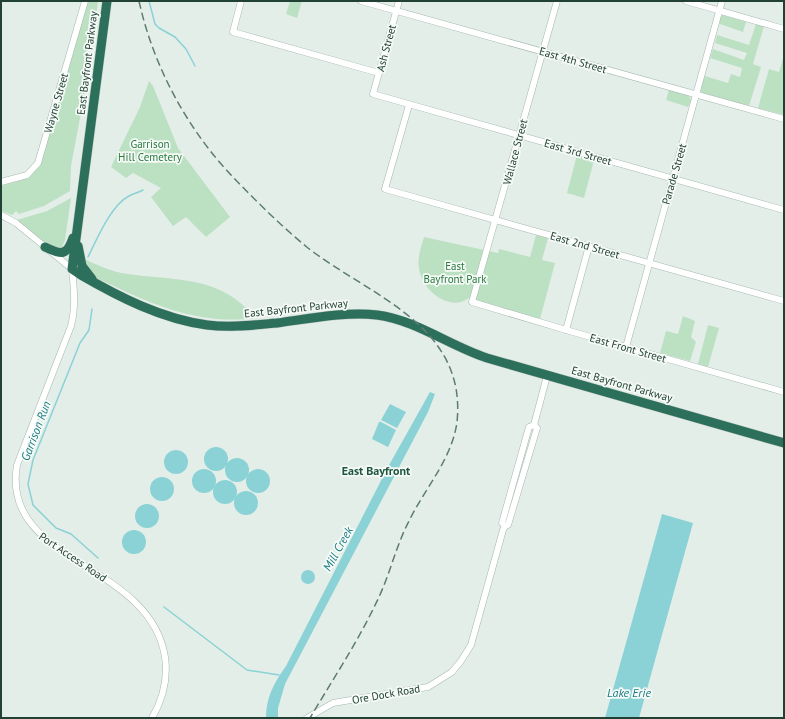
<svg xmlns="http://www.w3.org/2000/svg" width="785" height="719" viewBox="0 0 785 719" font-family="'PT Sans',sans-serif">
<rect width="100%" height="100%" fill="#e4eee9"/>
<!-- green -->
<g fill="#bce0c2">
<polygon points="88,1 98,1 94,34 86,55 86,86 71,166 70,191 44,206 19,214 16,211 12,215 1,211 1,186 29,178 40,166"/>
<polygon points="290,1 302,1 297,18 286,14"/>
<polygon points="723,15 746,22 743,32 720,24 720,17"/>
<polygon points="756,24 764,26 753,64 761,67 749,106 702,93 700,89 705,76 728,83 731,74 740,77 742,68 710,58 713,49 744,60 747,53 715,43 717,35 749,45"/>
<polygon points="784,55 784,115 758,108 769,69 779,72"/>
<polygon points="149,81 153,86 178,148 230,217 206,237 186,217 173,226 151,197 161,188 133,173 126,178 111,167 140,107"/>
<polygon points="669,90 689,96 691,100 688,107 666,100"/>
<polygon points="577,155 594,160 584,198 567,193"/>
<polygon points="71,198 65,240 62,247 63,249 48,245 17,220 47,211"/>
<path d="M 536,235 L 548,238 L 542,260 L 555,263 L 540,319 L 469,298 C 449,313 421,289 419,268 C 417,258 421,247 424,237 L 498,253 L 499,249 L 530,257 Z"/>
<path d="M 82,258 C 97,265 112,272 128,274 C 177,281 221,275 255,318 C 206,325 159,308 116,287 C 109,283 97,280 91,274 C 87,271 85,263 82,258 Z"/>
<polygon points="683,316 695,321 691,337 696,342 690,361 660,353 666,331 678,334"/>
<polygon points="708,325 719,328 708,367 698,364"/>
</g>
<!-- water -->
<g fill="#8ad2d5">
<path d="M 430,392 L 435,394 L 428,412 L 285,684 L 278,708 L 278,718 L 266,718 C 266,697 274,683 286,666 L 388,467 Z"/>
<polygon points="390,404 406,412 397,428 381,420"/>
<polygon points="379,422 381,422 396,430 388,447 372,439"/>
<circle cx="216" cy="459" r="12"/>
<circle cx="176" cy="462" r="12"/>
<circle cx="237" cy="470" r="12"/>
<circle cx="258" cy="481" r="12"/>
<circle cx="204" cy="481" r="12"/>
<circle cx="162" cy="489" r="12"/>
<circle cx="225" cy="492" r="12"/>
<circle cx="246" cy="503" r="12"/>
<circle cx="147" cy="516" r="12"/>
<polygon points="662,514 693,523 639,718 605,718"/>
<circle cx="134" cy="542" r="12"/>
<circle cx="308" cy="577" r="7"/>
</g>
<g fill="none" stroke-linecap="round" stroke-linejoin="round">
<!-- stream -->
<g stroke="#8ad2d5" stroke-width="1.5">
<polyline points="149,1 155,24 159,28 175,37 186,49 195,66"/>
<path d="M 88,257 C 97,239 111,205 129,196 C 134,193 138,193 143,190"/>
<polyline points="92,309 89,330 80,343 33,460 28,484 33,505 56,528 71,534 98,558"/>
<polyline points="164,607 247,670 279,675"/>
</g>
<defs>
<g id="minor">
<polyline points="241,1 233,32 379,73"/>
<polyline points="361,1 784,119"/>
<polyline points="399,1 373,94 784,210"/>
<polyline points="557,1 472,302 566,330 784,392"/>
<polyline points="686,1 784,29"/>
<polyline points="409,105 385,189 784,301"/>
<polyline points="1,182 27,175 38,163 85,1"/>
<path d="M 1,215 L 16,223 L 72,269 C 74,288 76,307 71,326 L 17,465 C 0,564 150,561 165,657 C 168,678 163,699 152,718"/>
<polyline points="566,330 589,246"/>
<polyline points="626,347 722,1"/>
<polyline points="534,425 547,376"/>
<polyline points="505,526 508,525 537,428 534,425"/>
<polyline points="307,718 333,703 428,687 452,672 461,661 471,645 503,530 505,526 502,523 529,427 534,425"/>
</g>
<g id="highway">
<path d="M 107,1 L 72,269 L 81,275 C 119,297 162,319 207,325 C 231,328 254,325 277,323 C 307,319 347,311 377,315 C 416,320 450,346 487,358 L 784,443"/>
<polyline points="78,246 82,266 92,279"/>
<path d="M 45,247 C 61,255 67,256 73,238"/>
</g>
</defs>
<!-- minor casing -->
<use href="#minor" stroke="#a6b7af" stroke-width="7"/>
<!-- highway casing -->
<use href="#highway" stroke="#c1cac6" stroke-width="10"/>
<!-- minor -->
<use href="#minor" stroke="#fff" stroke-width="6"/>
<!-- highway -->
<use href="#highway" stroke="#2c6f5a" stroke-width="9"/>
<!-- rail -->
<path stroke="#5d7c71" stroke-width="1.5" stroke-dasharray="8 4" stroke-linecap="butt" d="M 139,1 C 153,65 186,127 231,175 C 255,200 281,226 308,248 C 370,296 467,325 457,422 C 452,459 425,488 409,521 C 396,546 390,574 378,599 C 359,640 333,679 310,718"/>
</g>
<g text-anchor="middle" stroke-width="3.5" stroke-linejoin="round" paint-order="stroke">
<!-- street labels -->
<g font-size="11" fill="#224135" stroke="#f5faf7">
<text transform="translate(386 48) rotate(-75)" y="4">Ash Street</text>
<text transform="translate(573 60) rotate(16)" y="4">East 4th Street</text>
<text transform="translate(87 63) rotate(-83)" y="4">East Bayfront Parkway</text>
<text transform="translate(56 103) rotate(-74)" y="4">Wayne Street</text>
<text transform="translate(515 152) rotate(-75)" y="4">Wallace Street</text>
<text transform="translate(578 152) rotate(16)" y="4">East 3rd Street</text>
<text transform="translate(674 174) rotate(-74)" y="4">Parade Street</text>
<text transform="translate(585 245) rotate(16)" y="4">East 2nd Street</text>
<text transform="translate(296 308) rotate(-6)" y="4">East Bayfront Parkway</text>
<text transform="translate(628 348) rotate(16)" y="4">East Front Street</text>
<text transform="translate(622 384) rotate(16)" y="4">East Bayfront Parkway</text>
<text transform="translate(73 557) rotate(34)" y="4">Port Access Road</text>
<text transform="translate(386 694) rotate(-10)" y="4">Ore Dock Road</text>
</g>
<!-- park labels -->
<g font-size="11" fill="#2a7a40" stroke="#f5faf7">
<text x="150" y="148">Garrison<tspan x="150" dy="13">Hill Cemetery</tspan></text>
<text x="455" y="270">East<tspan x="455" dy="13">Bayfront Park</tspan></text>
</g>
<!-- water labels -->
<g font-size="12" font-style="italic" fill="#197b81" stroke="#f5faf7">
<text transform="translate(36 431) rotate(-69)" y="4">Garrison Run</text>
<text transform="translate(338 549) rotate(-61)" y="4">Mill Creek</text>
<text x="629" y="697">Lake Erie</text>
</g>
<!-- neighbourhood labels -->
<g font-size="12" font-weight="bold" fill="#1d5541" stroke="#f5faf7">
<text x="376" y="475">East Bayfront</text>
</g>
</g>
<!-- border -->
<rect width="785" height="719" fill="none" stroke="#224135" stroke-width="4"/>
</svg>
